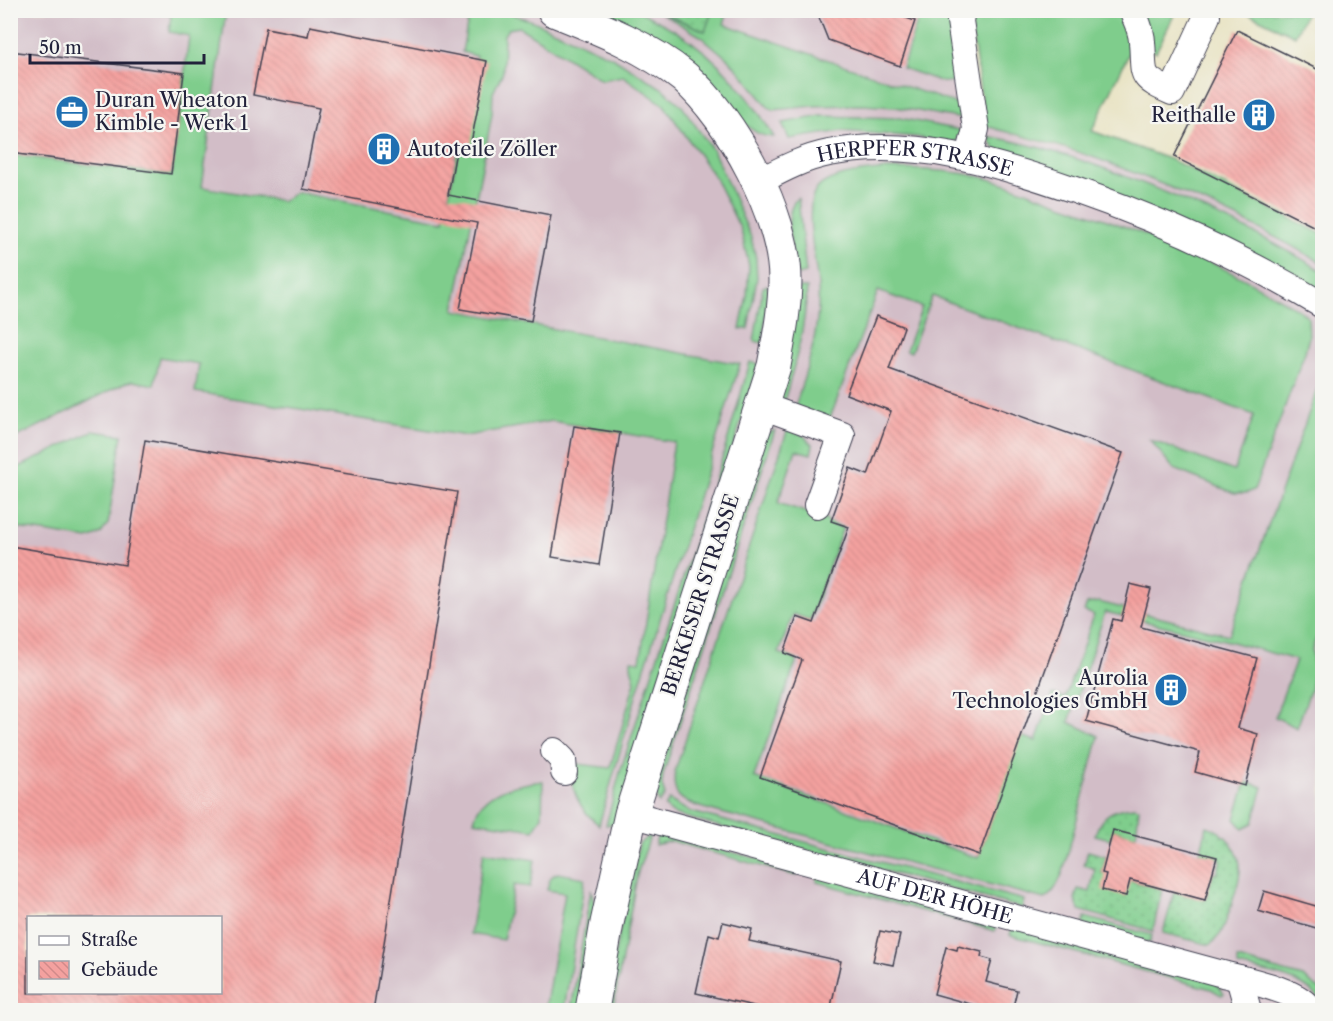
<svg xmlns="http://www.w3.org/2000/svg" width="1333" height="1021" viewBox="0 0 1333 1021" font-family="'Libre Caslon Text',serif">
<defs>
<pattern id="garden-dots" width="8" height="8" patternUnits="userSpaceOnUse" patternTransform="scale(1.5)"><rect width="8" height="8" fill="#7fcd8c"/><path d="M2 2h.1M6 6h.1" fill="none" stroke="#6db07a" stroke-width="1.8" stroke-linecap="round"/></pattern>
<pattern id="building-back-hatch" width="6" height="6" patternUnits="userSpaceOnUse" patternTransform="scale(1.5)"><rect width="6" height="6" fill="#f4a19f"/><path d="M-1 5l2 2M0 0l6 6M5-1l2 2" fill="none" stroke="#d18a8a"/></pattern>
</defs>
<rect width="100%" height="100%" fill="#f6f6f2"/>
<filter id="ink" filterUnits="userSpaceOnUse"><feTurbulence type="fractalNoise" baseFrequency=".0167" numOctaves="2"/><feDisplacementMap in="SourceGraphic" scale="12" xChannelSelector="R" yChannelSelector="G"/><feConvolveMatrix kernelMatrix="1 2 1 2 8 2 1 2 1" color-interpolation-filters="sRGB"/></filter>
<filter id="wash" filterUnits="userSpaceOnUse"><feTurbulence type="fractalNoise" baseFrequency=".008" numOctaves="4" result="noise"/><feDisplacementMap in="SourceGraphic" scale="24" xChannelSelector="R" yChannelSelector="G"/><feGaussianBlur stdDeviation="1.35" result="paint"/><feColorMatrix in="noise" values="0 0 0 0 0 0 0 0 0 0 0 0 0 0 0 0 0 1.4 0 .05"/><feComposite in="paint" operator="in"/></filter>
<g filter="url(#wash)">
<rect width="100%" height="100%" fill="#e9e4c6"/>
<!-- industrial -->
<path fill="#d2bdc7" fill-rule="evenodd" d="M 10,11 L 947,11 L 985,126 L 1095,158 L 1194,197 L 1276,236 L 1322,263 L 1322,1010 L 11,1010 ZM 28,918 L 220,918 L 220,992 L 28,992 Z"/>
<!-- grass -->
<g fill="#7fcd8c" stroke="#507864" stroke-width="1.5">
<path d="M 157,11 L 226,11 L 202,187 L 283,201 L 296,192 L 444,221 L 476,56 L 462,52 L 469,14 L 454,11 L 503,11 L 535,22 L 614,58 L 663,89 L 682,106 L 714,152 L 751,237 L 756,258 L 757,278 L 748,329 L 740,329 L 747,295 L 749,266 L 741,230 L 714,176 L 664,105 L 623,76 L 602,80 L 519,27 L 508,29 L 504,35 L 503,72 L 493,93 L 492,114 L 482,168 L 454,310 L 740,364 L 636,696 L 599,825 C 579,810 569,787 571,763 L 610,768 L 635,682 C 634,673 630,671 631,660 L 640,661 L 674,442 L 552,421 L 466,436 L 195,392 L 199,364 L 160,357 L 154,385 L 133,381 L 125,383 L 11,440 L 11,155 L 172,175 L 189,36 L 169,32 L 171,15 L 156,13 Z"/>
<path d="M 593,11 C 607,11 622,9 635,11 C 642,11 650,17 656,20 C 707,45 746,89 774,137 C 757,137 746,126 736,114 Z"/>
<polygon points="658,11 705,31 712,11 728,11 724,24 960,105 964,119 895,107 862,105 815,106 773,110 767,106 747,80 729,60 702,37"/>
<polygon points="929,11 947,11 952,27 961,83 942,82 902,68 918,19 928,16"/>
<path d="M 969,11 L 1176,11 L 1156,52 L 1134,43 L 1092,131 L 1172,160 L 1322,234 L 1322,263 C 1250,221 1174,187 1095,158 C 1059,145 1022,136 985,126 Z"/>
<polygon points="1243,11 1307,11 1295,36"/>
<polygon points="821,116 900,118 964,131 952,145 917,137 842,131 789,139 782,123"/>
<path d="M 987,136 C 1056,148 1123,174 1188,202 C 1234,223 1279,244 1322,271 L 1322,293 L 998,154 Z"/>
<path d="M 889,169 C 917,169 944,170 971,175 C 1001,180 1030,193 1058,203 C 1145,232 1231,266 1308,316 L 1309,337 L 1305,352 L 1254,490 L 1247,493 L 1234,493 L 1174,469 L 1150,440 L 1234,471 L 1254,415 L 932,296 L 911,352 L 906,350 L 922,307 L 878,291 L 829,421 L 794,410 C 807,369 821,329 818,285 C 816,262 803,208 816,190 C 828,173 869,171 889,169 Z"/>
<path d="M 798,197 L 806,273 L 797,275 C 793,251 780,216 798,197 Z"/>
<polygon points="768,285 763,343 754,341 763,287"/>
<path d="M 798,288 L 807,288 C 805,331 795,363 783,405 L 776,393 Z"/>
<polygon points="750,362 759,364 616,824 606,825 620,772 724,452"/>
<path d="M 1322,376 L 1322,624 L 1312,649 L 1314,671 L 1310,691 L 1297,728 L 1275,717 L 1296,660 L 1228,641 L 1105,612 L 1069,722 L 1099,736 L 1063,872 C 1058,883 1055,893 1044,899 L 703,808 C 680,801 671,796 675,771 L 788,428 L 803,435 L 813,445 L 811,454 L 796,450 L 778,503 L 827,519 L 827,522 L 843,528 L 810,620 L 793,614 L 779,653 L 797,660 L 754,777 L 978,858 L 1020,736 L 1036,741 L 1053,694 L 1065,698 L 1094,615 L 1084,611 L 1087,604 L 1099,602 L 1229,635 Z"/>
<polygon points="775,430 663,775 662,785 665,795 659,803 654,791 764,435"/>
<polygon points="93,431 122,435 108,524 101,534 88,539 11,527 11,471"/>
<path d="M 543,781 L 542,816 L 534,830 L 474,821 C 480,790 517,784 543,781 Z"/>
<polygon points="1246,782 1263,787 1253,823 1243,828 1235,819"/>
<polygon points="669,800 688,811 1024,900 1022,908 674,814 665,807"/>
<polygon points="658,834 799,869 797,876 671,841 655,845"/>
<path d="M 650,835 C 647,850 640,862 637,876 L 614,1003 L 604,1002 L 639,844 Z"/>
<polygon points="484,852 535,860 530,887 514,885 503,940 470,934"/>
<path d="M 558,873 L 585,878 L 564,1010 L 545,1010 L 565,893 L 547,890 C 549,882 549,876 558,873 Z"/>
<polygon points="818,874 997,923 995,931 817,882"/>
<polygon points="591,889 596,910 581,1010 571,1010"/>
<polygon points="1085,917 1152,935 1150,943 1083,925"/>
<polygon points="1012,927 1215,981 1224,994 1221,995 1211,989 1010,935"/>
<path d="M 1238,959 L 1303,977 L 1322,991 L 1322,1004 C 1307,977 1265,973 1238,966 Z"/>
</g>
<!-- garden -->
<g fill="url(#garden-dots)" stroke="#507864" stroke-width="1.5">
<polygon points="659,11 712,11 705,31"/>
<path d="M 1134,807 L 1139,808 L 1136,836 L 1113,830 L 1110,839 L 1095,835 C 1101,814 1113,809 1134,807 Z"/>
<path d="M 1207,826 C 1226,832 1242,852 1240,872 C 1239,884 1227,920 1222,931 C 1220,936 1214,941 1210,945 L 1163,933 L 1174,892 L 1206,900 L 1213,873 L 1217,874 L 1221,859 L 1200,853 Z"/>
<polygon points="1088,851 1106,856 1102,873 1162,889 1153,931 1079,910 1075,899 1078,889 1090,892 1095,869 1084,865"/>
</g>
<g id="blocks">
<!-- building -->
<g fill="url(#building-back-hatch)" fill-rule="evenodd">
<polygon points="816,10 884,10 915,21 900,66 828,40"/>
<polygon points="310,26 487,61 469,153 456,151 448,195 551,215 531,321 460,309 477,223 303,189 319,108 253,95 266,28 308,36"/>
<polygon points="1237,30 1323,72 1323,231 1174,157"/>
<polygon points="10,51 184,73 171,174 10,153"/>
<polygon points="876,316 904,327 889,369 1123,453 979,855 760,777 802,660 784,653 797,617 814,623 849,527 831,521 850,468 868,475 891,411 846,394"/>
<polygon points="574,426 620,433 599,565 552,557"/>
<path d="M 145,440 L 457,492 L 373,1011 L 95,1011 L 79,1008 L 79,1011 L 10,1011 L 10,546 L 125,565 ZM 28,918 L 220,918 L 220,993 L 28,993 Z"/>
<polygon points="1130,584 1151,589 1141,627 1257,658 1238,728 1258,734 1245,786 1195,772 1200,752 1086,721 1113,619 1121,621"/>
<polygon points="1113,830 1217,857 1205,900 1130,880 1126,896 1102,890 1106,874 1102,873"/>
<polygon points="1264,891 1323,908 1323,930 1258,911"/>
<polygon points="723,922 752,929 749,941 841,961 830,1011 776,1011 696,993 709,934 719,937"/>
<polygon points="880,931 900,935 893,965 873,961"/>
<polygon points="958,946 982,952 981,957 992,960 986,982 1017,990 1012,1011 985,1011 985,1008 934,994 946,947 957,950"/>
</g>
</g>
</g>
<g filter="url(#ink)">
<use href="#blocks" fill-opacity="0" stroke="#403f50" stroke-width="1.5"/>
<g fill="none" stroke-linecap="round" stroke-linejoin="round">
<defs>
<g id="minor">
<polyline points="962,10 960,21 976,129 969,157"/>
<path d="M 1132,10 C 1136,20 1142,31 1142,42 C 1145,75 1137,76 1172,92 L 1207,16"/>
<path id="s1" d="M 758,182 C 781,170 803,158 829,153 C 912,137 994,162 1072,189 C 1162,220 1241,256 1322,305"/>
<polyline points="762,406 842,435 817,505"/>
<polyline points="554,751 563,760 564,772"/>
<path id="s2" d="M 631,814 L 1219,973 C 1241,979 1301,990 1310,1010"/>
<polyline points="1239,978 1248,1010"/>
</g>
<path id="major" d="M 554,10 C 599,28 646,46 684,77 C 732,118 785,216 785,280 C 785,309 779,338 774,366 L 631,814 L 607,923 L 592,1010"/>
</defs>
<!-- minor casing -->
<use href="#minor" stroke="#403f50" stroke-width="28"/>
<!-- major casing -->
<use href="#major" stroke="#403f50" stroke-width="35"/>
<!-- minor -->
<use href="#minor" stroke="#fff" stroke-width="26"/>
<!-- major -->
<use href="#major" stroke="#fff" stroke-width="33"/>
</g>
</g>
<!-- icons -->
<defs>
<symbol id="office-disc" viewBox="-11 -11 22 22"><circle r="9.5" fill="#1f6fb2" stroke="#f6f6f2"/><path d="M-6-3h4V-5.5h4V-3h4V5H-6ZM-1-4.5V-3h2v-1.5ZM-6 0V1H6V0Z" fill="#fff"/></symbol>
<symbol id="building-disc" viewBox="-11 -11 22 22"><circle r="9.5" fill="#1f6fb2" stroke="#f6f6f2"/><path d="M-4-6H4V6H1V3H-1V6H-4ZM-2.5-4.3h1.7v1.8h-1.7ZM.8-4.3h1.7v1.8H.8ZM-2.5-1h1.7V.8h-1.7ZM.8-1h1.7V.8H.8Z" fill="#fff"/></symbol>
</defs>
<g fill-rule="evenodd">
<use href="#office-disc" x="53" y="93" width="38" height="38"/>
<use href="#building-disc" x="1240" y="96" width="38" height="38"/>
<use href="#building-disc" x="365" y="130" width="38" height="38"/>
<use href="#building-disc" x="1152" y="671" width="38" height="38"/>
</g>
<g text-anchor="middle" stroke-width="4.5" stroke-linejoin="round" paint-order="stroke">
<!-- poi labels -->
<g font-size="20" fill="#22223b" stroke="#f6f6f2" text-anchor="start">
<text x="95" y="107">Duran Wheaton<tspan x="95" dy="23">Kimble - Werk 1</tspan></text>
<text x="1236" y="122" text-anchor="end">Reithalle</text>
<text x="407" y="156">Autoteile Zöller</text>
<text x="1148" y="685" text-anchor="end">Aurolia<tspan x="1148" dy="23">Technologies GmbH</tspan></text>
</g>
<!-- street labels -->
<g font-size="20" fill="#22223b" stroke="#f6f6f2">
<text dy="7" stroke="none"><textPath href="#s1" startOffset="164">HERPFER STRASSE</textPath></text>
<text transform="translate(700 595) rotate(-72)" y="7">BERKESER STRASSE</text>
<text dy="7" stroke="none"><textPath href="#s2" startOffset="315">AUF DER HÖHE</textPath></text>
</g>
</g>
<!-- margin -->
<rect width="1333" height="1021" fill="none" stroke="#f6f6f2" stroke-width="36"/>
<!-- legend -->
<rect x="27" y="916" width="195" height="78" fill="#f6f6f2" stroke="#a1a1a9" stroke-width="1.5"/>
<rect x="39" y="936" width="30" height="9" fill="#ffffff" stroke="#a1a1a9" stroke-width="1.5"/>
<text x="81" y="946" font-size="18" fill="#22223b">Straße</text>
<rect x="39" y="961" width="30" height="18" fill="url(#building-back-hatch)" stroke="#a1a1a9" stroke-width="1.5"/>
<text x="81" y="976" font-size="18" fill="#22223b">Gebäude</text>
<!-- scale -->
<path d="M30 54v9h174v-9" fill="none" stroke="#22223b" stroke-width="3"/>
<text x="39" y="54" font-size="18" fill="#22223b" stroke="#f6f6f2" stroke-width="4.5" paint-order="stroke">50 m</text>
</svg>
